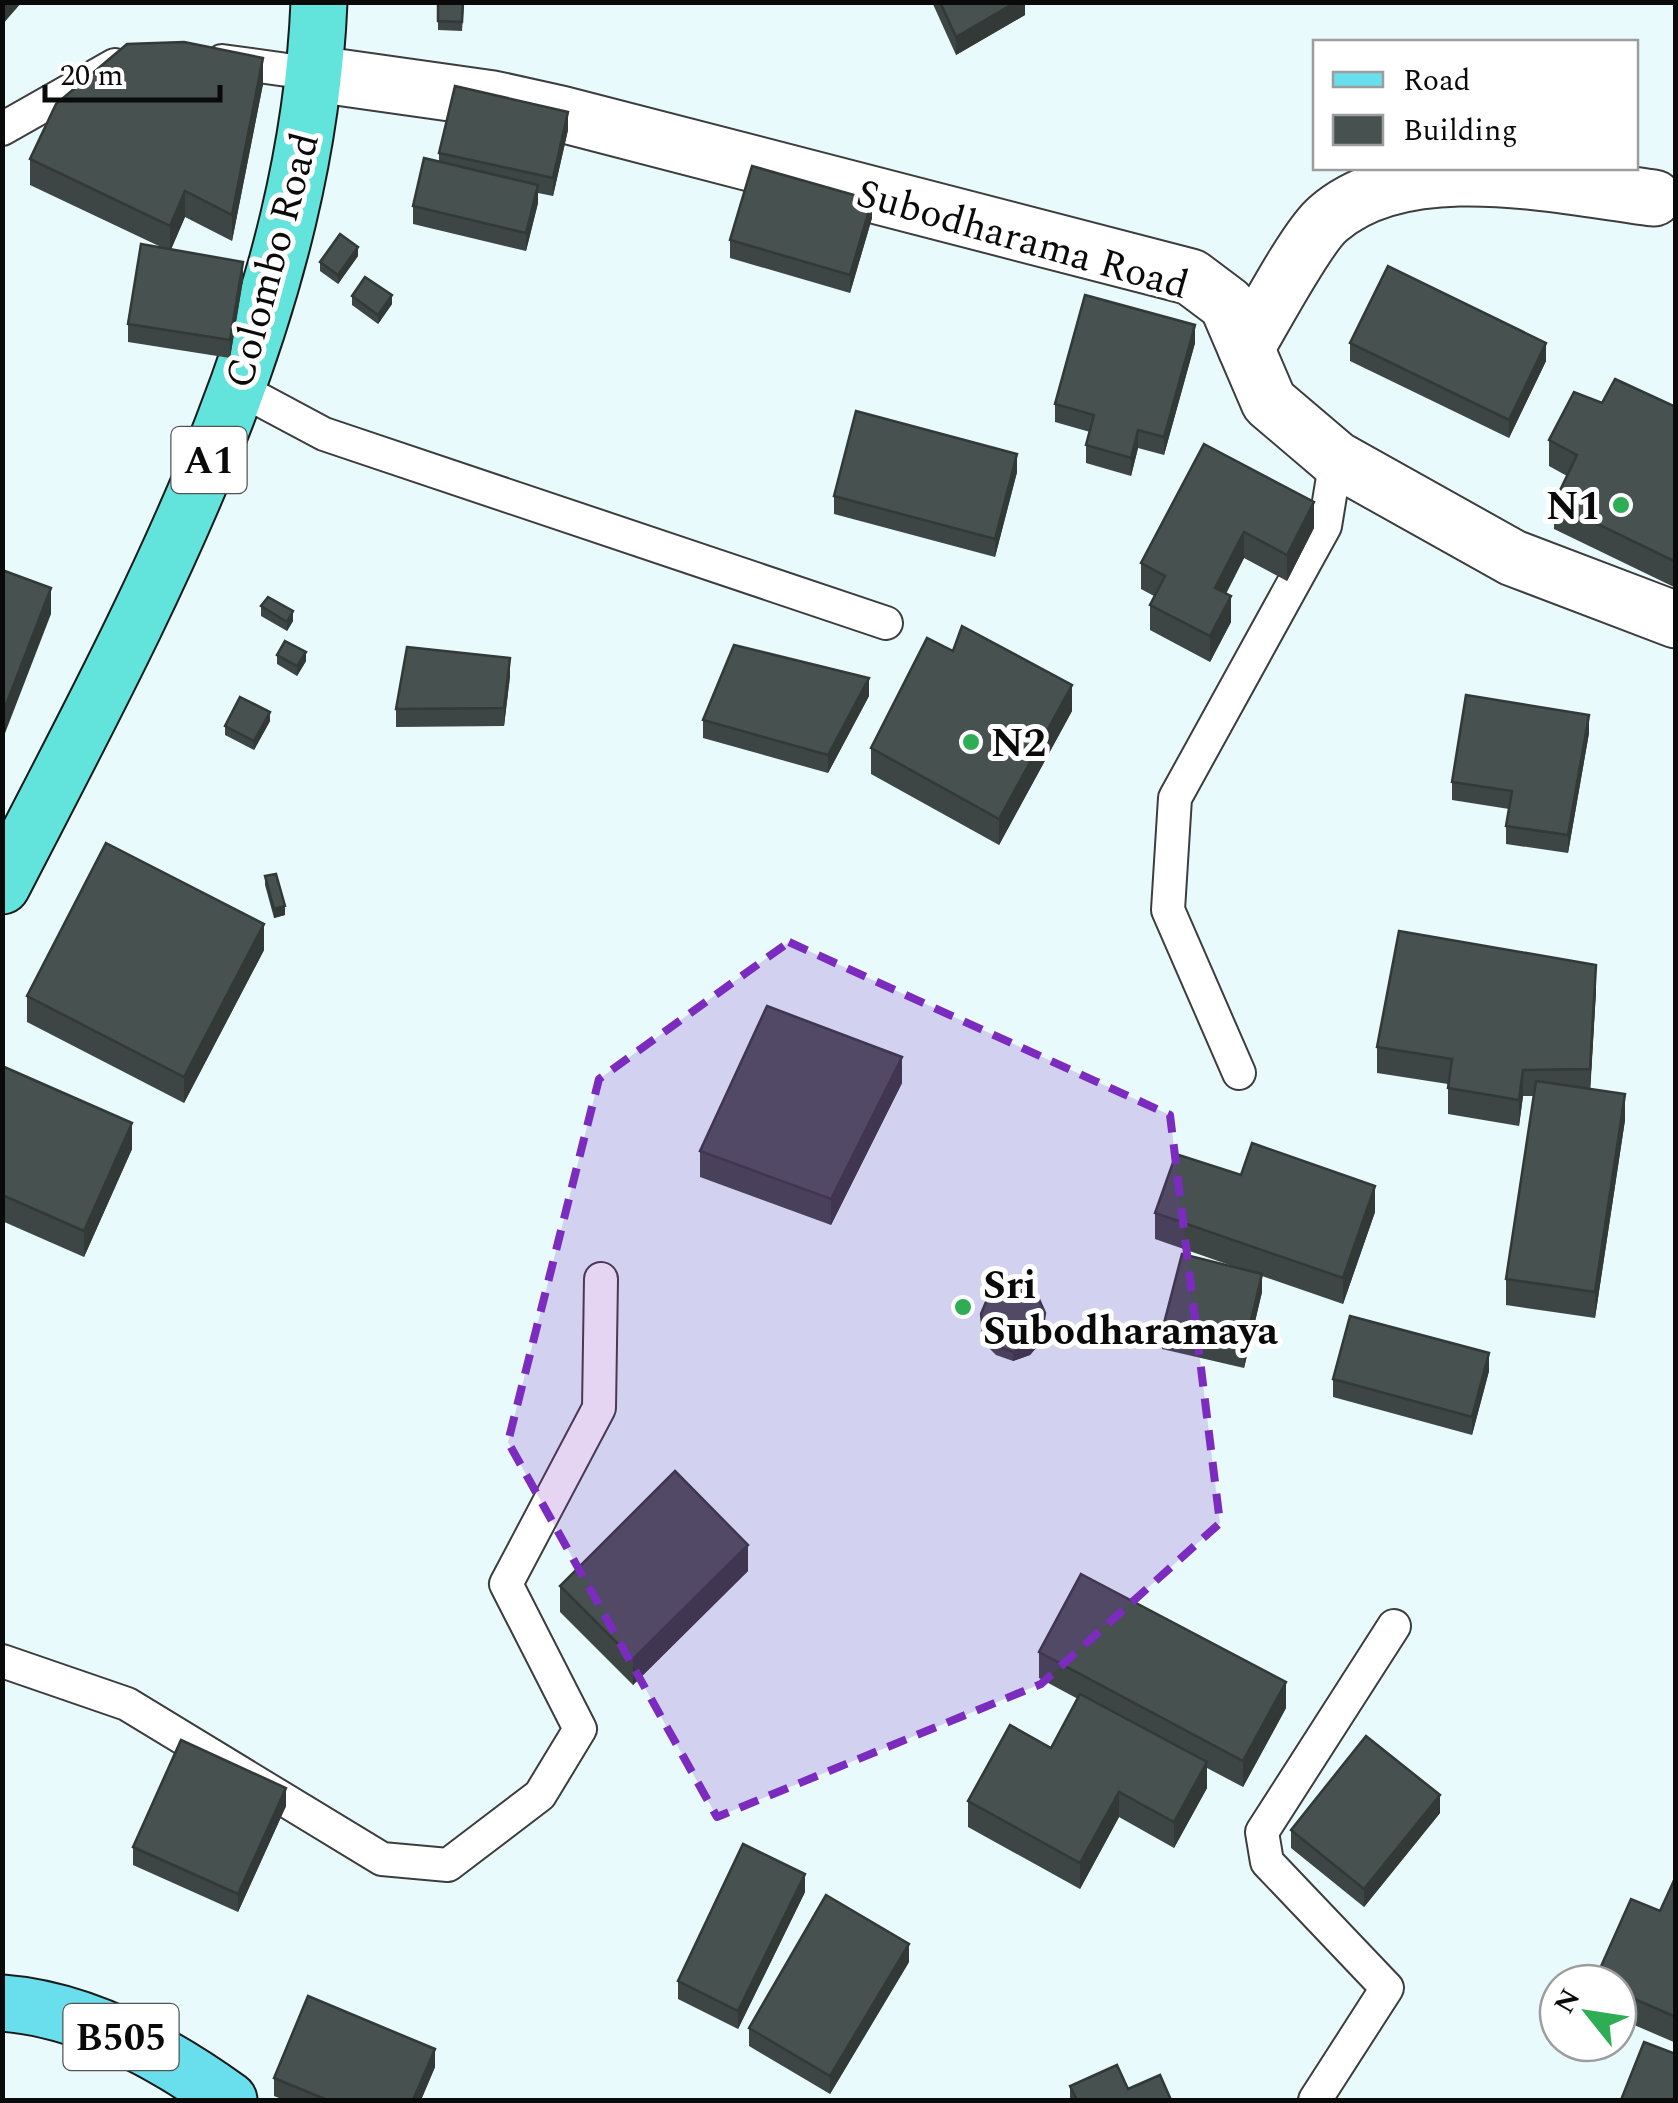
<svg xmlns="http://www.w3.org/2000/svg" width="1678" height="2103" viewBox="0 0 1678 2103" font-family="Spectral,serif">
<rect width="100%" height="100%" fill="#e9fafd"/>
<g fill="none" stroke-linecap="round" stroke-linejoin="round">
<defs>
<g id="service">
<polyline points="222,61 316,74"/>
<polyline points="2,129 115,65"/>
<polyline points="238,388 324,434 886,623"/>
<polyline points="1239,1073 1168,910 1175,798 1325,526 1336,459"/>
<polyline points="2,1661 127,1704 382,1859 448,1865 540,1795 580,1729 506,1584 599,1408 601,1279"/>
<polyline points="1315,2100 1387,1988 1267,1862 1262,1832 1394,1626"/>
</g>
<g id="minor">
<polyline points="316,74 493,99 561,114 1191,277 1227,304 1269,402 1336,459 1513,558 1676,620"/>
<path d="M 1246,348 C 1264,318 1306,238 1328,219 C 1407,150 1558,186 1654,198"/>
</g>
<path id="primary" d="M 2,2003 C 83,2009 164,2053 229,2100"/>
<path id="trunk" d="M 2,886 C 145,608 306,321 319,2"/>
</defs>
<!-- service casing -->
<use href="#service" stroke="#3d3d3d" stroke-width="36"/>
<!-- minor casing -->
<use href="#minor" stroke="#3d3d3d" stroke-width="59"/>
<!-- primary casing -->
<use href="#primary" stroke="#1b1b1b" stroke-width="59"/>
<!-- trunk casing -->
<use href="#trunk" stroke="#1b1b1b" stroke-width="59"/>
<!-- service -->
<use href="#service" stroke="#fff" stroke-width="32"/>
<!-- minor -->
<use href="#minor" stroke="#fff" stroke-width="55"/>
<!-- primary -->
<use href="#primary" stroke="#69dfed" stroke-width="55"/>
<!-- trunk -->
<use href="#trunk" stroke="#62e4dc" stroke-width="55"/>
</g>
<!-- wall -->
<g fill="#3d4644">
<polygon points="438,2 464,2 462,31 438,30"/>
<polygon points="932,2 1025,2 1025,15 956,55"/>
<polygon points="263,84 232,241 185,217 171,249 243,280 230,358 128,342 128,324 161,247 30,185 30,159"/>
<polygon points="568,130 553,196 538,193 538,203 526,251 413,224 413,206 439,161 439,153"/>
<polygon points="872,218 850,293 730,258 730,240"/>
<polygon points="358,256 338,284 320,271 320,262"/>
<polygon points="352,296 392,304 378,324 352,305"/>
<polygon points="1195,343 1164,455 1138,448 1131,476 1086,463 1086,445 1090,432 1055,422 1055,404"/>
<polygon points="1350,343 1546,361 1509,438 1350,361"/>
<polygon points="1602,403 1676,407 1676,588 1554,529 1554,503 1567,476 1549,466 1549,440"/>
<polygon points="1204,444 1314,528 1287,581 1244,558 1226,594 1231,622 1210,662 1150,630 1150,605 1154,596 1141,589 1141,563"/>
<polygon points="1017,472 995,557 834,514 834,496"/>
<polygon points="261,606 293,621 287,631 261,616"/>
<polygon points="953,651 1072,711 999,845 871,774 871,748"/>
<polygon points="277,655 306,661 297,676 277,664"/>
<polygon points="510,676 504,726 396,727 396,709"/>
<polygon points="869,696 828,773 703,738 703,720"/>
<polygon points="270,721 254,750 225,735 225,726"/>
<polygon points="1589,733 1568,853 1506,844 1506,826 1509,809 1452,800 1452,782"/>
<polygon points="265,876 285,915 274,918 265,885"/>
<polygon points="264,950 184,1103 27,1022 27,996"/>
<polygon points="1596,991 1590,1089 1625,1120 1595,1318 1506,1305 1506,1279 1534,1096 1523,1096 1519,1126 1448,1114 1448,1084 1377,1073 1377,1047"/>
<polygon points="2,1066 132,1149 84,1257 2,1221"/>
<polygon points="902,1083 831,1225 700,1177 700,1151"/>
<polygon points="1241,1175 1375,1212 1343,1304 1262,1276 1262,1292 1244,1368 1162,1349 1162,1331 1241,1269 1155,1239 1155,1213"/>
<polygon points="981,1314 1045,1322 1042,1341 1030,1355 1013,1361 996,1355 983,1342"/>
<polygon points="1489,1371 1472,1435 1333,1397 1333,1379"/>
<polygon points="748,1571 633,1685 560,1612 560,1586"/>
<polygon points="1039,1652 1286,1708 1243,1787 1207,1768 1207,1788 1174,1848 1119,1817 1080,1889 968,1827 968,1801 1051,1748 1078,1699 1039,1678"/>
<polygon points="286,1806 238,1912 133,1865 133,1847"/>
<polygon points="1440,1813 1364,1907 1291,1848 1291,1830"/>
<polygon points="1676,1876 1676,2043 1618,2018 1618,1983 1594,1983 1631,1899 1660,1911"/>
<polygon points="805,1892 738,2029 678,1999 678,1981"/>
<polygon points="909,1962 830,2094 749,2046 749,2028"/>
<polygon points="435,2067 421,2100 284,2100 274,2096 274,2078"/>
<polygon points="1070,2086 1128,2089 1171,2100 1070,2100"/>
</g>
<!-- shaded-wall -->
<g fill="#323937">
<polygon points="2,2 22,2 2,25"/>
<polygon points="1016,2 1025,2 1025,15 956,55 956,37"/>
<polygon points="263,58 263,84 232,241 232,215"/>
<polygon points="568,112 568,130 553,196 553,178"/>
<polygon points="538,185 538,203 526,251 526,233"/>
<polygon points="185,191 185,217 170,252 170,226"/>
<polygon points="872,200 872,218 850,293 850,275"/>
<polygon points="358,247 358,256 338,284 338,275"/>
<polygon points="243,262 243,280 230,358 230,340"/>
<polygon points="392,295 392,304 378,324 378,315"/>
<polygon points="1195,325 1195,343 1164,455 1164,437"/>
<polygon points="1546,343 1546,361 1509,438 1509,420"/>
<polygon points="1138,430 1138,448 1131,476 1131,458"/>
<polygon points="1017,454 1017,472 995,557 995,539"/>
<polygon points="1314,502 1314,528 1287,581 1287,555"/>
<polygon points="1244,532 1244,558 1215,614 1215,588"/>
<polygon points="51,588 51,614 2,741 2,715"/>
<polygon points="1231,596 1231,622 1210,662 1210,636"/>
<polygon points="293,611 293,621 287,631 287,622"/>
<polygon points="306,652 306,661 297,676 297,666"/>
<polygon points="510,658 510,676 504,726 504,708"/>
<polygon points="869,678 869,696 828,773 828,755"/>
<polygon points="1072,685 1072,711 999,845 999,819"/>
<polygon points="270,712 270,721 254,750 254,741"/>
<polygon points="1589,715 1589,733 1568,853 1568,835"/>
<polygon points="285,906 285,915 274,918 274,909"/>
<polygon points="264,924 264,950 184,1103 184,1077"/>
<polygon points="1596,965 1596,991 1590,1095 1590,1069"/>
<polygon points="902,1057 902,1083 831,1225 831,1199"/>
<polygon points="1523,1070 1523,1096 1519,1126 1519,1100"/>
<polygon points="1625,1094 1625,1120 1595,1318 1595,1292"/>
<polygon points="132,1123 132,1149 84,1257 84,1231"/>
<polygon points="1375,1186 1375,1212 1343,1304 1343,1278"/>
<polygon points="1262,1274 1262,1292 1244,1368 1244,1350"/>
<polygon points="1045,1313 1042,1341 1030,1355 1013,1361 1013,1352"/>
<polygon points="1489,1353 1489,1371 1472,1435 1472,1417"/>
<polygon points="748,1545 748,1571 633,1685 633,1659"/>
<polygon points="1286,1682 1286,1708 1243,1787 1243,1761"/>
<polygon points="1207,1762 1207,1788 1174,1848 1174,1822"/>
<polygon points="286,1788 286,1806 238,1912 238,1894"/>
<polygon points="1119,1792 1119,1817 1080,1889 1080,1863"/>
<polygon points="1440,1795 1440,1813 1364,1907 1364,1889"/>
<polygon points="805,1874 805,1892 738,2029 738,2011"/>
<polygon points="909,1944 909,1962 830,2094 830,2076"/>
<polygon points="435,2049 435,2067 421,2100 413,2100"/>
</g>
<!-- building -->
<g fill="#47514f" stroke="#323937" stroke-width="2.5">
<polygon points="438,2 463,2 462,22 438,21"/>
<polygon points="940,2 1016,2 956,37"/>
<polygon points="184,42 263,58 232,215 185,191 170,226 30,159 56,104 127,44"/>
<polygon points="455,86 568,112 553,178 439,153"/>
<polygon points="424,158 538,185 526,233 413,206"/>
<polygon points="752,166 872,200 850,275 730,240"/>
<polygon points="340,234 358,247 338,275 320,262"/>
<polygon points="141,244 243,262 230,340 128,324"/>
<polygon points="1388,266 1546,343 1509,420 1350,343"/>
<polygon points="365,277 392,295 378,315 352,296"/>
<polygon points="1085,295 1195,325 1164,437 1138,430 1131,458 1086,445 1094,415 1055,404"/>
<polygon points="1615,379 1676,407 1676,562 1554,503 1577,455 1549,440 1574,392 1602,403"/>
<polygon points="856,411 1017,454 995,539 834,496"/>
<polygon points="1204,444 1314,502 1287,555 1244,532 1215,588 1231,596 1210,636 1150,605 1165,576 1141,563"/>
<polygon points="2,570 51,588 2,715"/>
<polygon points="268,597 293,611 287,622 261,606"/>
<polygon points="962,626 1072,685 999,819 871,748 927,638 953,651"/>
<polygon points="285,641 306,652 297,666 277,655"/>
<polygon points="734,645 869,678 828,755 703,720"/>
<polygon points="407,647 510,658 504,708 396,709"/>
<polygon points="1466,695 1589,715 1568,835 1506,826 1512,791 1452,782"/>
<polygon points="240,697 270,712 254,741 225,726"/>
<polygon points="106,843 264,924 184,1077 27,996"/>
<polygon points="276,874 285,906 274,909 265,876"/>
<polygon points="1399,931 1596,965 1590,1069 1523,1070 1519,1100 1448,1088 1452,1059 1377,1047"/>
<polygon points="767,1006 902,1057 831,1199 700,1151"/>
<polygon points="2,1066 132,1123 84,1231 2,1195"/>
<polygon points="1536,1081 1625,1094 1595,1292 1506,1279"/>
<polygon points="1252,1143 1375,1186 1343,1278 1155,1213 1176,1154 1241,1175"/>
<polygon points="1182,1254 1262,1274 1244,1350 1162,1331"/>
<polygon points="1003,1287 1022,1287 1038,1297 1045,1313 1042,1332 1030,1346 1013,1352 996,1346 983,1332 981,1314 988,1297"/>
<polygon points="1350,1316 1489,1353 1472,1417 1333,1379"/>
<polygon points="675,1471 748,1545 633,1659 560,1586"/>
<polygon points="1081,1574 1286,1682 1243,1761 1039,1652"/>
<polygon points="1080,1694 1207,1762 1174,1822 1119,1792 1080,1863 968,1801 1010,1725 1051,1748"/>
<polygon points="1366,1736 1440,1795 1364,1889 1291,1830"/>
<polygon points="181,1740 286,1788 238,1894 133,1847"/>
<polygon points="743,1844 805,1874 738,2011 678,1981"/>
<polygon points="1676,1876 1676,2017 1618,1992 1618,1983 1594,1982 1631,1899 1660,1911"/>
<polygon points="826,1895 909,1944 830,2076 749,2028"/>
<polygon points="308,1996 435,2049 413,2100 327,2100 274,2078"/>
<polygon points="1644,2042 1676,2054 1676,2100 1621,2100"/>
<polygon points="1117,2065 1128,2089 1160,2075 1171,2100 1077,2100 1070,2086"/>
</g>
<!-- marked area -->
<path fill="#7b2cbf" fill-opacity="0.2" stroke="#7b2cbf" stroke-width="8" stroke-dasharray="20 12" stroke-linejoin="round" d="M 789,942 L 1170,1115 L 1220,1523 L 1041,1684 L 717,1817 L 508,1442 L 599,1079 Z"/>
<!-- markers -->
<g fill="#2fad55" stroke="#fff" stroke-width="4">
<circle cx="1621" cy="505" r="10"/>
<circle cx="971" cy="742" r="10"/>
<circle cx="963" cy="1307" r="10"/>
</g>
<g text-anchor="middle" stroke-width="10" stroke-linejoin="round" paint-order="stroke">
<!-- shield labels -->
<g fill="#fff" stroke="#545454" stroke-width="2.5">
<rect x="171.5" y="427" width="75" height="66" rx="8"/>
<rect x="63.5" y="2004" width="115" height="66" rx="8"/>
</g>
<g font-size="38" font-weight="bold" fill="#0a0a0a">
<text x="209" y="473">A1</text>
<text x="121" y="2050">B505</text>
</g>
<!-- street labels -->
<g font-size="40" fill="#0a0a0a" stroke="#fff">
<text transform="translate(1023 238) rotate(16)" y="14">Subodharama Road</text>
<text transform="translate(271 260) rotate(-75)" y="14">Colombo Road</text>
</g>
<!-- poi labels -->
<g font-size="40" font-weight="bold" fill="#0a0a0a" stroke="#fff" text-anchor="start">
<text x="1601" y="519" text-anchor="end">N1</text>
<text x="991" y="756">N2</text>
<text x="983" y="1298">Sri<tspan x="983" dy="46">Subodharamaya</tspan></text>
</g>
</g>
<!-- border -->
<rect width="1678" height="2103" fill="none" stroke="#0a0a0a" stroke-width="10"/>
<!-- legend -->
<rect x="1313" y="40" width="325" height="130" fill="#ffffff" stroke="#9d9d9d" stroke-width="2.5"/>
<rect x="1333" y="72" width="50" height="15" fill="#69dfed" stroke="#9d9d9d" stroke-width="2.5"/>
<text x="1403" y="90" font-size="30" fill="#0a0a0a">Road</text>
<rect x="1333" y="115" width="50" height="30" fill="#47514f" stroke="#9d9d9d" stroke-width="2.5"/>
<text x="1403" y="140" font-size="30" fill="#0a0a0a">Building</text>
<!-- north arrow -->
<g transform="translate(1588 2013) rotate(300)"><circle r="48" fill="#ffffff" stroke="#9d9d9d" stroke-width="2.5"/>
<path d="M0-8L18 38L0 25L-18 38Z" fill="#2fad55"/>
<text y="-15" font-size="28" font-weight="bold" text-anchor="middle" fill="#0a0a0a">N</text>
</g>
<!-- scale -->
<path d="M45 85v15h175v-15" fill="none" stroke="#0a0a0a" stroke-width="5"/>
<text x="60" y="85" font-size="30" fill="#0a0a0a" stroke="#ffffff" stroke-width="8" paint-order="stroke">20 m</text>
</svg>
